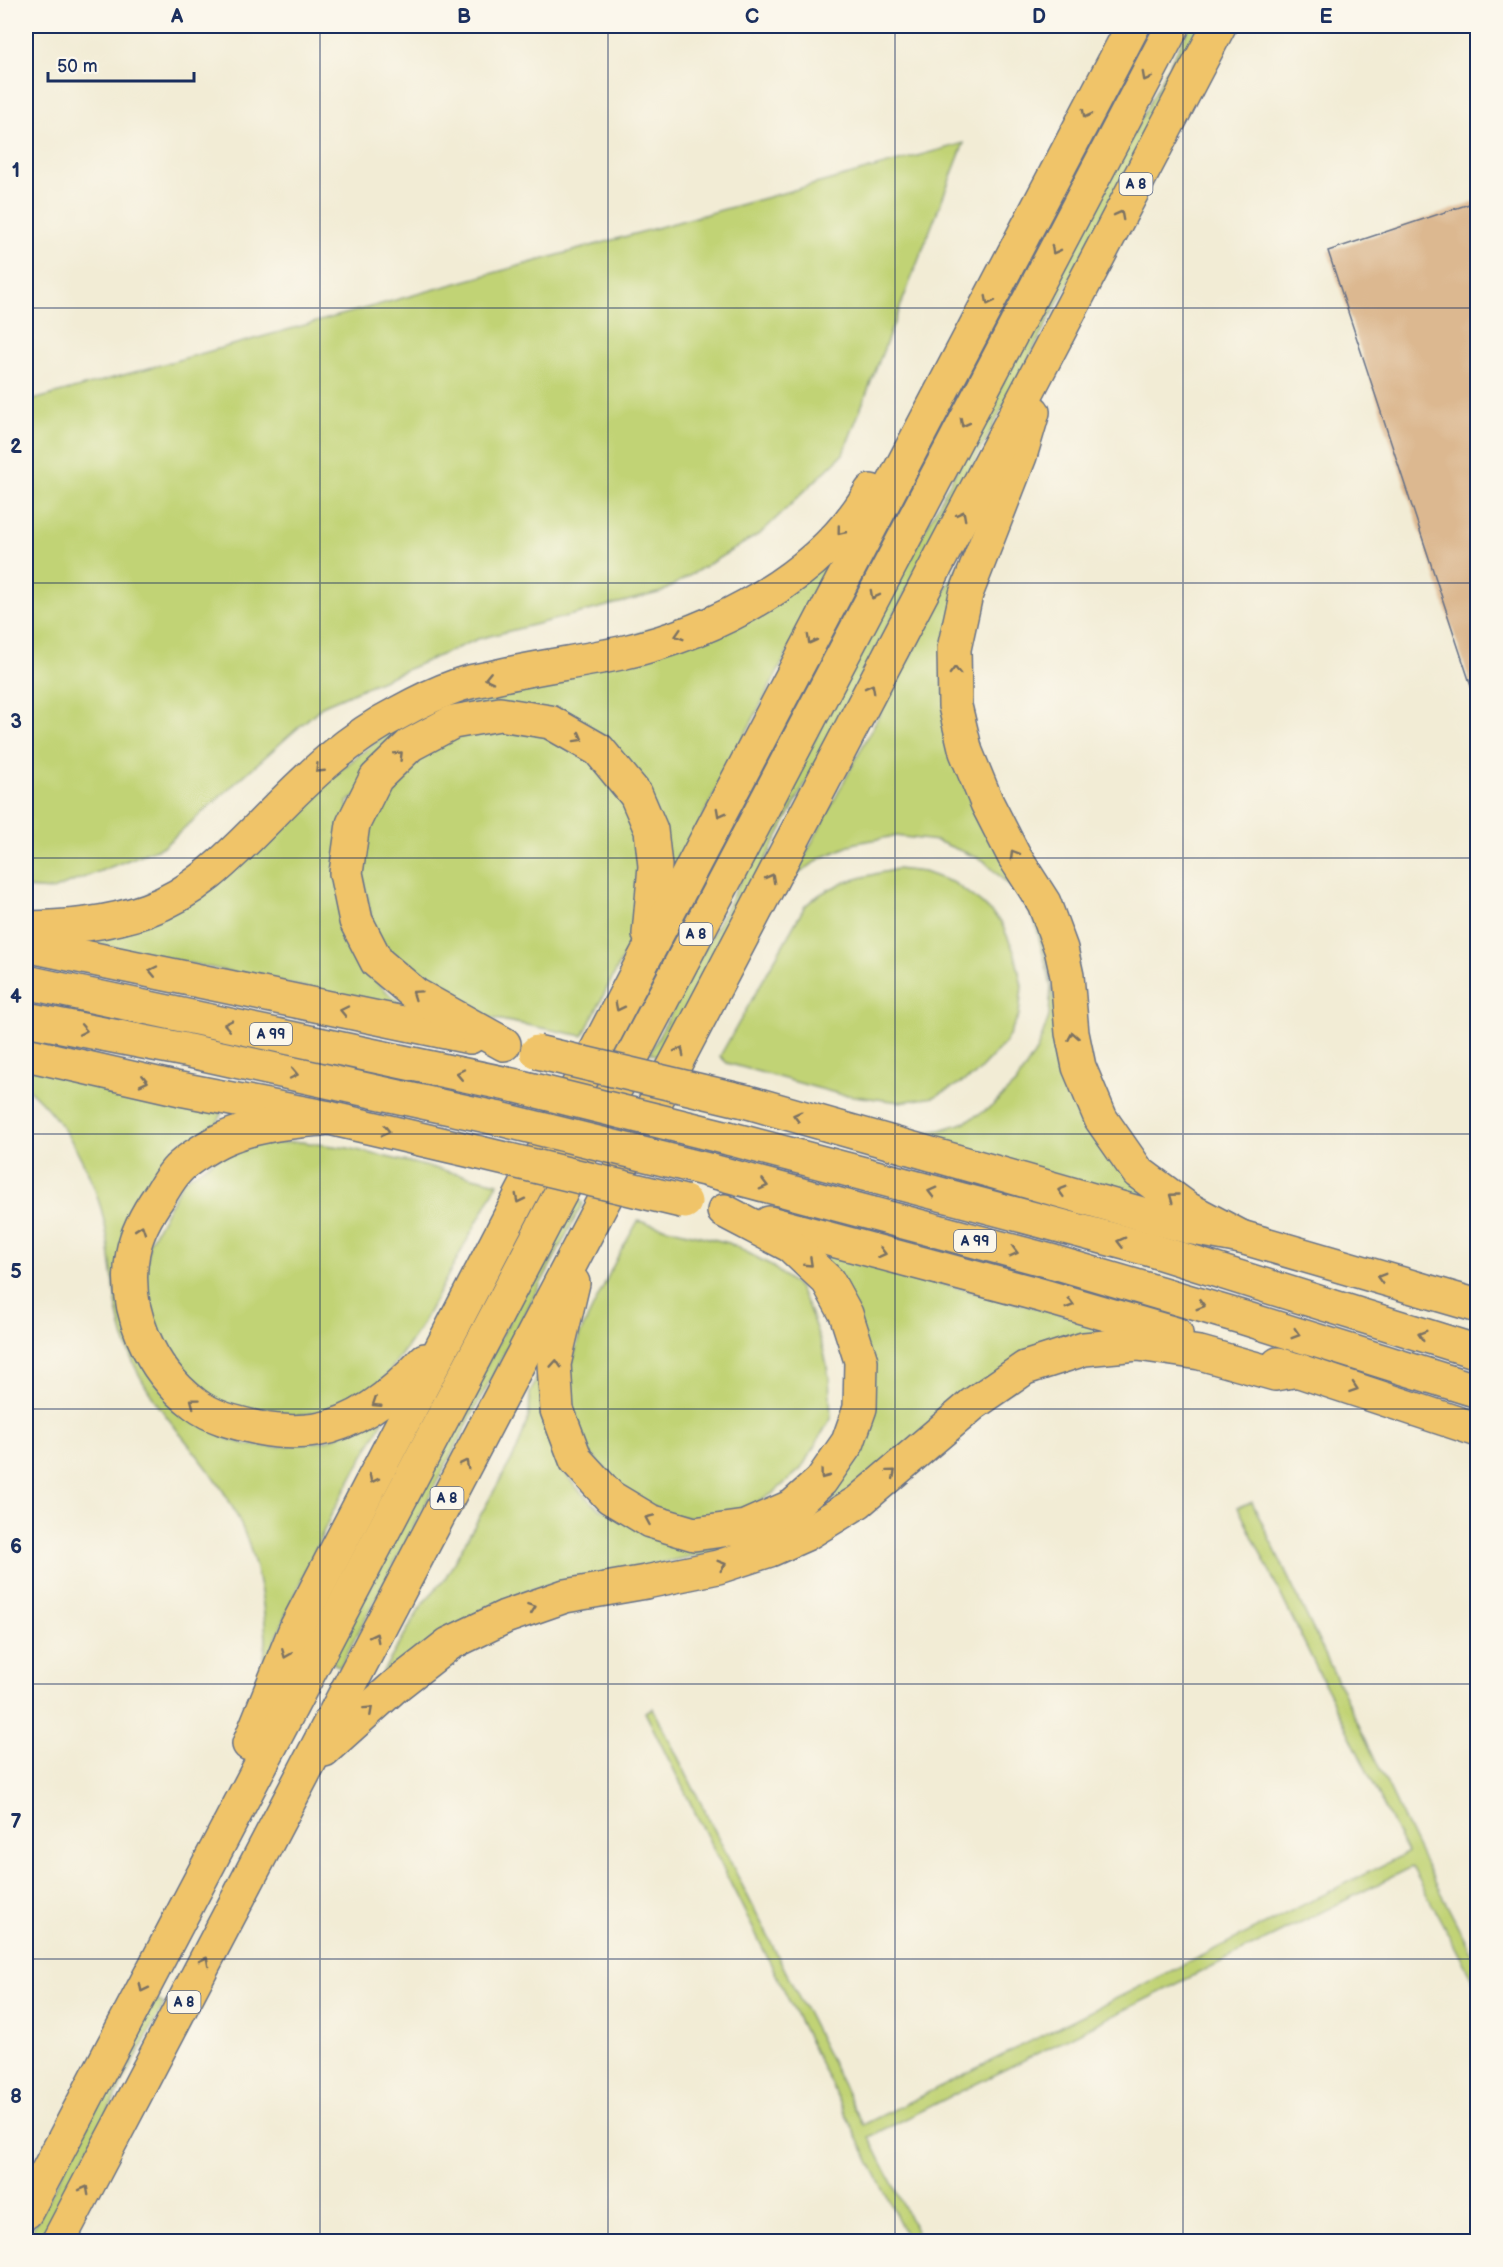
<svg xmlns="http://www.w3.org/2000/svg" width="1503" height="2267" viewBox="0 0 1503 2267" font-family="'Balsamiq Sans',sans-serif">
<rect width="100%" height="100%" fill="#fbf7ec"/>
<filter id="ink" filterUnits="userSpaceOnUse"><feTurbulence type="fractalNoise" baseFrequency=".0167" numOctaves="2"/><feDisplacementMap in="SourceGraphic" scale="12" xChannelSelector="R" yChannelSelector="G"/><feConvolveMatrix kernelMatrix="1 2 1 2 8 2 1 2 1" color-interpolation-filters="sRGB"/></filter>
<filter id="wash" filterUnits="userSpaceOnUse"><feTurbulence type="fractalNoise" baseFrequency=".008" numOctaves="4" result="noise"/><feDisplacementMap in="SourceGraphic" scale="24" xChannelSelector="R" yChannelSelector="G"/><feGaussianBlur stdDeviation="1.35" result="paint"/><feColorMatrix in="noise" values="0 0 0 0 0 0 0 0 0 0 0 0 0 0 0 0 0 1.4 0 .05"/><feComposite in="paint" operator="in"/></filter>
<g filter="url(#wash)">
<rect width="100%" height="100%" fill="#f2ecd5"/>
<!-- green -->
<g fill="#c1d375" stroke="#6e816a" stroke-width="1.5">
<polygon points="1190,26 1203,26 662,1057 650,1053"/>
<polygon points="964,143 843,454 761,533 662,592 478,639 324,705 164,846 52,890 26,888 26,402"/>
<polygon points="978,528 946,685 1040,923 1064,1048 1174,1213 912,1134 940,1130 963,1123 990,1108 1016,1083 1037,1050 1049,1017 1051,986 1036,925 1020,896 983,860 937,841 895,836 856,843 821,858 793,878"/>
<polygon points="835,561 669,882 654,806 507,704 347,802 372,977 390,995 412,1010 74,939 293,807 390,731 475,694"/>
<polygon points="497,725 539,729 604,765 642,837 642,908 632,939 583,1036 480,1016 439,1000 376,940 358,855 379,792 428,747"/>
<path d="M 897,869 L 924,872 L 954,883 L 981,903 L 1001,922 L 1015,954 L 1022,986 L 1019,1015 L 1005,1043 L 974,1076 L 934,1097 L 900,1102 L 839,1094 L 727,1063 L 720,1056 L 805,906 C 830,882 864,877 897,869 Z"/>
<path d="M 26,1067 L 219,1108 L 221,1115 L 217,1123 L 202,1134 L 117,1280 L 205,1427 L 228,1439 L 249,1445 L 275,1447 L 325,1441 L 378,1419 L 383,1421 L 331,1515 L 286,1614 L 264,1670 C 262,1660 266,1649 266,1639 C 264,1596 256,1555 237,1516 C 209,1457 154,1416 130,1355 C 113,1313 114,1273 106,1230 C 96,1176 67,1123 26,1087 Z"/>
<polygon points="301,1142 348,1148 498,1183 419,1329 385,1378 367,1391 327,1411 278,1419 225,1406 199,1391 159,1343 145,1288 149,1243 183,1181 226,1152 260,1144"/>
<polygon points="574,1198 583,1203 340,1667 331,1662"/>
<polygon points="638,1221 729,1243 769,1264 798,1287 808,1306 824,1352 829,1377 831,1418 801,1469 772,1494 742,1510 709,1520 668,1515 637,1503 588,1451 574,1417 569,1376 579,1336 618,1256"/>
<path d="M 808,1249 L 1110,1327 L 848,1494 L 742,1546 L 530,1590 L 482,1610 L 387,1677 L 382,1673 L 424,1602 L 444,1580 L 517,1450 L 529,1416 L 530,1393 L 541,1368 C 546,1397 549,1428 557,1456 C 564,1478 584,1496 601,1510 L 764,1533 L 868,1404 Z"/>
<polygon points="1252,1502 1422,1857 1477,1963 1477,1988 1412,1867 869,2137 921,2241 909,2241 645,1712 653,1708 863,2125 1407,1853 1238,1507"/>
<polygon points="154,1998 164,2004 40,2241 26,2242"/>
</g>
<g id="blocks">
<!-- building -->
<polygon fill="#dcb890" points="1478,201 1478,694 1474,695 1328,251"/>
</g>
</g>
<g filter="url(#ink)">
<use href="#blocks" fill-opacity="0" stroke="#667188" stroke-width="1.5"/>
<g fill="none" stroke-linecap="round" stroke-linejoin="round">
<defs>
<g id="highway">
<polyline points="1033,412 1020,456 966,594 954,649 955,706 966,752 987,803 1014,856 1044,903 1061,949 1067,976 1072,1033 1079,1067 1101,1119 1138,1172 1188,1209 1241,1237"/>
<path d="M 26,928 C 67,927 108,924 147,910 C 198,892 234,852 271,815 C 309,776 349,738 398,713 C 416,703 436,693 456,686 C 468,681 482,680 494,677 C 536,667 579,662 621,653 C 716,632 821,577 871,491"/>
<polyline points="26,945 470,1037"/>
<polyline points="26,982 517,1086"/>
<polyline points="26,1019 185,1050 500,1119"/>
<polyline points="504,1044 416,995 377,962 356,921 346,873 353,824 376,778 410,745 453,722 500,714 550,722 599,750 636,795 651,830 655,866 649,934"/>
<polyline points="26,1054 180,1089 329,1118 480,1153"/>
<polyline points="748,1102 1188,1227 1241,1237 1478,1306"/>
<path d="M 329,1118 C 294,1122 256,1124 223,1139 C 212,1144 186,1160 178,1169 C 171,1176 165,1187 160,1195 C 148,1212 137,1231 133,1252 C 122,1309 150,1370 195,1404 C 213,1418 237,1423 258,1428 C 278,1432 296,1433 316,1430 C 359,1423 397,1391 425,1360"/>
<polyline points="728,1138 1148,1249 1478,1352"/>
<polyline points="708,1170 1054,1262 1241,1317 1478,1391"/>
<polyline points="769,1223 1040,1295 1176,1334"/>
<polyline points="573,1283 554,1364 557,1410 576,1460 610,1497 650,1521 694,1534 745,1527 793,1506 821,1481 848,1442 860,1408 861,1361 846,1314 828,1281 791,1246 724,1211"/>
<polyline points="1278,1364 1478,1430"/>
<polyline points="249,1744 296,1628 646,955 1133,26"/>
<polyline points="324,1750 394,1687 449,1644 505,1617 565,1596 646,1582 718,1567 770,1550 806,1534 858,1502 973,1404 1025,1368 1084,1349 1138,1344 1200,1353 1275,1374 1299,1370"/>
<polyline points="26,2212 1173,26"/>
<polyline points="58,2242 1219,26"/>
</g>
</defs>
<!-- highway casing -->
<use href="#highway" stroke="#667188" stroke-width="36"/>
<!-- highway -->
<use href="#highway" stroke="#f0c469" stroke-width="33"/>
<defs>
<g id="highway-bridge">
<polyline points="537,1052 748,1102"/>
<polyline points="517,1086 728,1138"/>
<polyline points="500,1119 708,1170"/>
<polyline points="480,1153 685,1202"/>
</g>
</defs>
<!-- highway-bridge casing -->
<use href="#highway-bridge" stroke="#667188" stroke-width="36" stroke-linecap="butt"/>
<!-- highway-bridge -->
<use href="#highway-bridge" stroke="#f0c469" stroke-width="33"/>
</g>
<!-- one-way arrows -->
<defs><path id="oneway-chevron" d="M-2-3.5L2.5 0L-2 3.5" fill="none" stroke-width="1.6" stroke-linecap="round" stroke-linejoin="round" transform="scale(1.5)"/></defs>
<g stroke="#7b7263">
<use href="#oneway-chevron" transform="translate(1146 77) rotate(118)"/>
<use href="#oneway-chevron" transform="translate(1086 114) rotate(118)"/>
<use href="#oneway-chevron" transform="translate(1120 215) rotate(-62)"/>
<use href="#oneway-chevron" transform="translate(1055 250) rotate(118)"/>
<use href="#oneway-chevron" transform="translate(989 301) rotate(117)"/>
<use href="#oneway-chevron" transform="translate(964 423) rotate(118)"/>
<use href="#oneway-chevron" transform="translate(962 515) rotate(-62)"/>
<use href="#oneway-chevron" transform="translate(841 531) rotate(129)"/>
<use href="#oneway-chevron" transform="translate(874 595) rotate(118)"/>
<use href="#oneway-chevron" transform="translate(679 635) rotate(163)"/>
<use href="#oneway-chevron" transform="translate(811 640) rotate(118)"/>
<use href="#oneway-chevron" transform="translate(955 671) rotate(-91)"/>
<use href="#oneway-chevron" transform="translate(489 678) rotate(167)"/>
<use href="#oneway-chevron" transform="translate(871 688) rotate(-62)"/>
<use href="#oneway-chevron" transform="translate(579 738) rotate(29)"/>
<use href="#oneway-chevron" transform="translate(399 755) rotate(-45)"/>
<use href="#oneway-chevron" transform="translate(319 769) rotate(136)"/>
<use href="#oneway-chevron" transform="translate(720 813) rotate(118)"/>
<use href="#oneway-chevron" transform="translate(1014 854) rotate(-120)"/>
<use href="#oneway-chevron" transform="translate(771 878) rotate(-62)"/>
<use href="#oneway-chevron" transform="translate(153 971) rotate(-168)"/>
<use href="#oneway-chevron" transform="translate(416 994) rotate(-145)"/>
<use href="#oneway-chevron" transform="translate(619 1007) rotate(117)"/>
<use href="#oneway-chevron" transform="translate(344 1011) rotate(-168)"/>
<use href="#oneway-chevron" transform="translate(228 1025) rotate(-168)"/>
<use href="#oneway-chevron" transform="translate(83 1030) rotate(11)"/>
<use href="#oneway-chevron" transform="translate(1073 1036) rotate(-100)"/>
<use href="#oneway-chevron" transform="translate(680 1051) rotate(-62)"/>
<use href="#oneway-chevron" transform="translate(294 1074) rotate(12)"/>
<use href="#oneway-chevron" transform="translate(460 1074) rotate(-168)"/>
<use href="#oneway-chevron" transform="translate(144 1081) rotate(13)"/>
<use href="#oneway-chevron" transform="translate(797 1116) rotate(-165)"/>
<use href="#oneway-chevron" transform="translate(386 1131) rotate(13)"/>
<use href="#oneway-chevron" transform="translate(764 1185) rotate(15)"/>
<use href="#oneway-chevron" transform="translate(1062 1191) rotate(-164)"/>
<use href="#oneway-chevron" transform="translate(932 1192) rotate(-165)"/>
<use href="#oneway-chevron" transform="translate(1173 1197) rotate(-144)"/>
<use href="#oneway-chevron" transform="translate(519 1199) rotate(117)"/>
<use href="#oneway-chevron" transform="translate(141 1229) rotate(-71)"/>
<use href="#oneway-chevron" transform="translate(1121 1242) rotate(-165)"/>
<use href="#oneway-chevron" transform="translate(1014 1252) rotate(15)"/>
<use href="#oneway-chevron" transform="translate(882 1253) rotate(15)"/>
<use href="#oneway-chevron" transform="translate(809 1263) rotate(43)"/>
<use href="#oneway-chevron" transform="translate(1381 1278) rotate(-164)"/>
<use href="#oneway-chevron" transform="translate(1070 1304) rotate(16)"/>
<use href="#oneway-chevron" transform="translate(1201 1305) rotate(16)"/>
<use href="#oneway-chevron" transform="translate(1296 1334) rotate(17)"/>
<use href="#oneway-chevron" transform="translate(1422 1335) rotate(-163)"/>
<use href="#oneway-chevron" transform="translate(556 1364) rotate(-86)"/>
<use href="#oneway-chevron" transform="translate(1354 1388) rotate(19)"/>
<use href="#oneway-chevron" transform="translate(194 1402) rotate(-143)"/>
<use href="#oneway-chevron" transform="translate(376 1403) rotate(147)"/>
<use href="#oneway-chevron" transform="translate(465 1464) rotate(-63)"/>
<use href="#oneway-chevron" transform="translate(892 1473) rotate(-40)"/>
<use href="#oneway-chevron" transform="translate(824 1475) rotate(127)"/>
<use href="#oneway-chevron" transform="translate(373 1479) rotate(117)"/>
<use href="#oneway-chevron" transform="translate(649 1519) rotate(-156)"/>
<use href="#oneway-chevron" transform="translate(722 1565) rotate(-17)"/>
<use href="#oneway-chevron" transform="translate(532 1608) rotate(-20)"/>
<use href="#oneway-chevron" transform="translate(375 1637) rotate(-63)"/>
<use href="#oneway-chevron" transform="translate(286 1654) rotate(112)"/>
<use href="#oneway-chevron" transform="translate(369 1710) rotate(-42)"/>
<use href="#oneway-chevron" transform="translate(205 1961) rotate(-62)"/>
<use href="#oneway-chevron" transform="translate(143 1988) rotate(117)"/>
<use href="#oneway-chevron" transform="translate(85 2190) rotate(-62)"/>
</g>
</g>
<!-- grid -->
<path fill="none" stroke="#1b2f5e" stroke-width="1.5" stroke-opacity="0.55" d="M 320,26 L 320,2242M 608,26 L 608,2242M 895,26 L 895,2242M 1183,26 L 1183,2242M 26,308 L 1478,308M 26,583 L 1478,583M 26,858 L 1478,858M 26,1134 L 1478,1134M 26,1409 L 1478,1409M 26,1684 L 1478,1684M 26,1959 L 1478,1959"/>
<g text-anchor="middle" stroke-width="4.5" stroke-linejoin="round" paint-order="stroke">
<!-- shield labels -->
<g fill="#fbf7ec" stroke="#5e6b89" stroke-width="1.5">
<rect x="1119.5" y="173" width="33" height="22" rx="4.5"/>
<rect x="679.5" y="923" width="33" height="22" rx="4.5"/>
<rect x="250" y="1023" width="42" height="22" rx="4.5"/>
<rect x="954" y="1230" width="42" height="22" rx="4.5"/>
<rect x="430.5" y="1487" width="33" height="22" rx="4.5"/>
<rect x="167.5" y="1991" width="33" height="22" rx="4.5"/>
</g>
<g font-size="14" font-weight="bold" fill="#1b2f5e">
<text x="1136" y="189">A 8</text>
<text x="696" y="939">A 8</text>
<text x="271" y="1039">A 99</text>
<text x="975" y="1246">A 99</text>
<text x="447" y="1503">A 8</text>
<text x="184" y="2007">A 8</text>
</g>
</g>
<!-- margin -->
<rect width="1503" height="2267" fill="none" stroke="#fbf7ec" stroke-width="66"/>
<!-- scale -->
<path d="M48 72v9h146v-9" fill="none" stroke="#1b2f5e" stroke-width="3"/>
<text x="57" y="72" font-size="18" fill="#1b2f5e" stroke="#fbf7ec" stroke-width="4.5" paint-order="stroke">50 m</text>
<rect x="33" y="33" width="1437" height="2201" fill="none" stroke="#1b2f5e" stroke-width="2"/>
<g font-size="20" text-anchor="middle" font-weight="bold" fill="#1b2f5e">
<text x="177" y="23">A</text>
<text x="464" y="23">B</text>
<text x="752" y="23">C</text>
<text x="1039" y="23">D</text>
<text x="1326" y="23">E</text>
<text x="16" y="177">1</text>
<text x="16" y="453">2</text>
<text x="16" y="728">3</text>
<text x="16" y="1003">4</text>
<text x="16" y="1278">5</text>
<text x="16" y="1553">6</text>
<text x="16" y="1828">7</text>
<text x="16" y="2103">8</text>
</g>
</svg>
